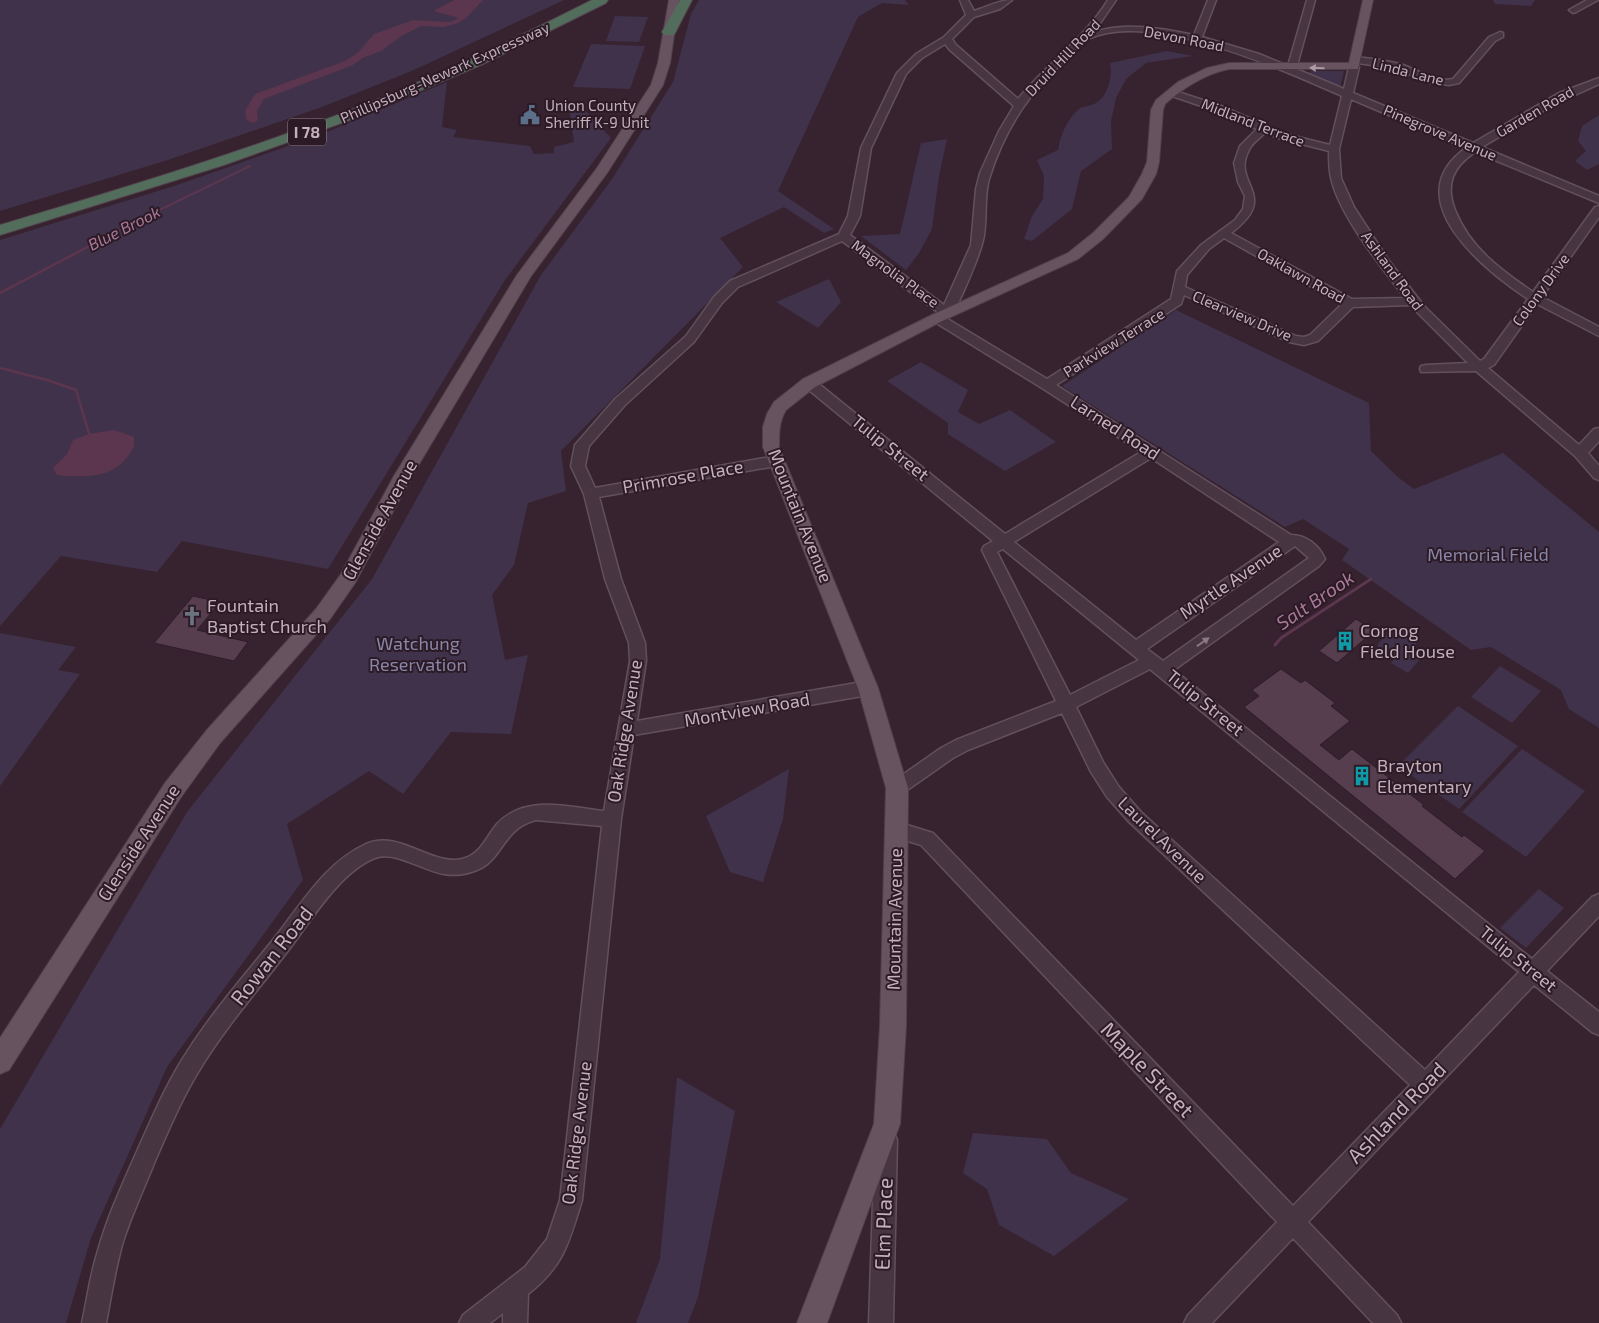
<svg xmlns="http://www.w3.org/2000/svg" width="1599" height="1323" viewBox="0 0 1599 1323" font-family="'Exo 2',sans-serif">
<rect width="100%" height="100%" fill="#37222f"/>
<!-- green -->
<g fill="#40324a">
<polygon points="0,0 564,0 414,70 322,107 168,160 0,211"/>
<polygon points="699,0 905,0 909,5 882,3 858,17 778,191 834,229 824,233 784,207 720,238 743,267 561,451 566,491 528,503 514,565 492,595 505,660 528,655 511,734 451,732 403,794 369,771 287,824 303,880 167,1067 91,1238 66,1323 0,1323 0,1129 187,812 372,579 541,275 612,179 673,82 691,14"/>
<polygon points="1493,0 1535,0 1531,6 1495,4"/>
<polygon points="615,16 648,17 639,42 606,41"/>
<polygon points="591,44 645,46 630,89 573,87"/>
<path d="M 1167,51 L 1193,56 L 1146,63 L 1126,79 L 1116,98 L 1111,121 L 1112,149 L 1081,171 L 1072,209 L 1032,241 L 1024,239 L 1032,216 L 1043,199 L 1044,176 L 1037,160 L 1058,150 C 1060,136 1067,119 1079,109 C 1083,106 1090,106 1094,104 C 1108,98 1113,76 1110,63 Z"/>
<polygon points="1311,71 1344,71 1340,87 1307,74"/>
<polygon points="447,82 442,127 457,130 453,137 530,146 534,154 554,153 554,147 574,142 569,106 582,107 611,138 505,280 328,569 182,541 157,572 61,556 0,626 0,240 177,185 322,134"/>
<polygon points="1599,115 1599,164 1587,170 1575,161 1586,151 1578,141 1582,126"/>
<polygon points="947,139 939,176 932,229 919,253 906,270 861,236 900,234 921,143"/>
<polygon points="829,279 841,302 818,328 776,302"/>
<polygon points="1176,310 1369,403 1371,451 1399,478 1414,489 1503,453 1599,532 1599,728 1569,709 1561,690 1491,647 1471,650 1342,560 1349,549 1303,519 1285,527 1062,386"/>
<polygon points="921,362 968,390 958,412 979,424 1010,410 1056,442 1005,471 948,434 948,423 887,381"/>
<polygon points="1400,629 1417,639 1415,649 1422,657 1408,673 1391,663 1394,659 1387,656 1377,645 1388,633"/>
<polygon points="0,633 76,647 58,670 80,674 0,786"/>
<polygon points="1500,666 1541,691 1512,723 1471,697"/>
<polygon points="1458,706 1518,746 1459,809 1398,766"/>
<polygon points="1522,749 1585,791 1526,857 1462,812"/>
<polygon points="789,769 783,819 763,882 730,872 706,816"/>
<polygon points="1539,889 1564,908 1526,948 1500,928"/>
<polygon points="677,1077 735,1111 698,1297 688,1323 636,1323 660,1259"/>
<polygon points="973,1133 1047,1139 1071,1173 1129,1199 1054,1256 999,1225 987,1189 963,1173"/>
</g>
<!-- water -->
<g fill="#5b364e">
<polygon points="455,0 483,0 466,18 458,23 444,27 421,26 403,35 381,51 349,63 374,34 413,20 451,22 459,18 433,11"/>
<path d="M 114,430 L 134,437 L 134,446 C 131,452 127,458 122,463 C 105,479 78,477 57,475 L 53,468 L 67,454 L 73,440 L 89,434 Z"/>
</g>
<g fill="none" stroke-linecap="round" stroke-linejoin="round">
<!-- stream-far2 -->
<polyline stroke="#5b364e" stroke-width="2" points="141,219 250,166"/>
<!-- stream-far1 -->
<g stroke="#5b364e" stroke-width="2.5">
<polyline points="0,293 143,218"/>
<polyline points="0,368 47,380 76,390 90,437"/>
</g>
<!-- stream -->
<polyline stroke="#5b364e" stroke-width="3" points="1275,645 1281,638 1371,579"/>
<!-- river -->
<polygon fill="#5b364e" fill-rule="evenodd" points="370,45 376,48 374,50 353,65 264,99 257,111 258,119 256,122 252,123 246,119 245,111 255,94 345,61"/>
</g>
<!-- building -->
<g fill="#573e4e" stroke="#2e1d28">
<polygon points="193,596 220,602 197,630 248,642 234,661 154,643"/>
<polygon points="1356,619 1374,631 1337,663 1319,651"/>
<polygon points="1281,669 1301,683 1305,680 1335,703 1331,706 1350,721 1320,745 1339,760 1352,749 1424,805 1422,806 1462,837 1464,835 1485,851 1455,879 1244,707 1259,696 1252,690"/>
</g>
<g fill="none" stroke-linecap="round" stroke-linejoin="round">
<defs>
<g id="minor">
<path d="M 960,0 L 968,0 L 974,11 C 987,7 999,0 1012,0 L 1000,9 L 974,17 L 952,39 L 956,45 L 1018,99 C 1046,64 1084,39 1108,0 L 1116,0 L 1094,32 C 1127,22 1161,28 1194,35 L 1208,0 L 1216,0 L 1202,37 L 1259,54 L 1288,66 L 1307,0 L 1315,0 L 1296,69 L 1344,89 L 1349,67 L 1351,65 L 1357,65 L 1359,67 L 1353,93 L 1473,143 L 1559,93 L 1599,78 L 1599,84 L 1555,104 L 1482,147 L 1599,196 L 1599,203 L 1475,152 C 1453,167 1445,184 1455,210 C 1470,248 1501,270 1533,292 L 1595,207 L 1599,206 L 1599,217 L 1542,297 L 1599,327 L 1599,336 L 1537,304 L 1494,365 L 1488,368 L 1579,445 L 1594,429 L 1599,428 L 1599,441 L 1588,453 L 1599,466 L 1599,480 L 1594,478 L 1575,456 L 1476,371 L 1421,372 L 1420,369 L 1421,366 L 1426,365 L 1468,363 L 1410,305 L 1353,307 L 1318,341 L 1304,345 L 1289,342 L 1184,295 L 1181,304 L 1056,385 L 1291,535 C 1306,535 1319,545 1325,559 L 1319,566 L 1174,670 L 1532,959 L 1592,897 L 1599,894 L 1599,916 L 1547,971 L 1599,1012 L 1599,1035 L 1592,1032 L 1534,985 L 1308,1222 L 1397,1315 L 1401,1323 L 1373,1323 L 1293,1238 L 1212,1323 L 1184,1323 L 1188,1315 L 1277,1222 L 921,845 L 891,836 L 888,830 L 891,824 L 897,822 L 933,833 L 1293,1206 L 1410,1085 L 1129,822 L 1107,797 L 1091,772 L 1062,713 L 968,750 L 953,758 L 903,793 L 897,795 L 891,793 L 888,788 L 891,783 L 941,748 L 956,740 L 1056,701 L 982,550 L 984,546 L 993,541 L 804,386 L 802,383 L 804,380 L 814,380 L 1005,534 L 1141,452 L 1042,388 L 933,321 L 931,318 L 933,315 L 941,315 L 1047,379 L 1171,299 L 1177,271 L 1201,245 L 1235,220 L 1243,209 L 1245,196 L 1238,182 L 1234,163 L 1240,146 L 1257,129 L 1213,110 L 1169,95 L 1169,91 L 1175,91 L 1221,106 L 1286,134 L 1330,145 L 1342,96 C 1282,70 1151,9 1088,39 C 1079,43 1059,67 1050,75 C 1021,104 1001,140 989,179 C 984,197 987,217 984,235 C 982,251 960,302 951,316 L 943,316 L 842,241 L 738,287 L 722,303 L 694,342 L 625,405 L 589,446 L 585,466 L 595,488 L 776,456 L 781,458 L 783,461 L 781,464 L 776,466 L 599,497 L 621,579 L 645,643 L 646,661 L 637,721 L 868,681 L 874,683 L 876,688 L 874,693 L 868,695 L 634,735 L 621,819 L 582,1200 C 569,1242 564,1266 528,1294 L 527,1323 L 503,1323 L 503,1313 L 490,1323 L 459,1323 L 463,1315 L 525,1267 L 547,1239 L 560,1200 L 602,826 L 536,820 C 503,828 502,861 477,870 C 467,874 455,876 444,874 C 424,871 394,850 375,858 C 341,871 312,919 290,948 C 260,988 226,1026 200,1069 C 182,1098 169,1129 155,1161 C 144,1189 131,1216 122,1245 C 115,1271 111,1297 106,1323 L 82,1323 C 87,1300 90,1276 97,1254 C 107,1217 123,1183 138,1149 C 153,1116 167,1082 187,1052 C 213,1011 246,974 276,936 C 302,903 326,862 366,844 C 402,828 437,873 470,856 C 482,850 489,833 497,824 C 525,794 569,807 604,811 L 630,661 L 629,643 L 605,579 L 584,494 L 571,466 L 575,445 L 615,399 L 686,336 L 714,297 L 730,281 L 839,234 L 848,216 L 861,148 L 897,73 L 916,54 L 944,37 L 966,15 ZM 945,44 L 949,49 L 1014,106 L 999,131 L 980,173 L 976,189 L 971,245 L 944,305 L 850,235 L 860,216 L 871,148 L 906,74 L 922,58 ZM 1351,99 L 1466,148 C 1395,198 1484,270 1528,299 L 1484,359 L 1480,361 L 1425,307 L 1389,261 L 1354,207 L 1341,178 L 1339,149 ZM 1265,133 L 1278,138 L 1329,151 C 1329,160 1329,170 1331,178 C 1339,215 1382,268 1405,298 L 1352,299 L 1231,233 C 1282,195 1230,184 1249,150 C 1252,143 1260,138 1265,133 ZM 1224,238 L 1342,304 L 1310,335 L 1304,337 L 1296,336 L 1185,287 L 1187,275 L 1209,249 ZM 1151,458 L 1279,542 L 1136,640 L 1014,542 ZM 1295,546 L 1309,558 L 1163,661 L 1147,649 ZM 1003,549 L 1139,660 L 1070,695 L 997,552 ZM 1150,669 L 1519,972 L 1425,1070 L 1141,812 L 1119,787 L 1103,762 L 1076,707 Z"/>
<polygon points="1587,0 1598,0 1576,12 1573,13 1569,10"/>
<path d="M 1500,32 L 1503,33 L 1503,37 L 1495,41 L 1459,83 L 1449,85 L 1430,83 L 1394,68 L 1357,63 L 1352,60 L 1357,57 C 1371,59 1386,60 1400,64 C 1417,69 1434,83 1453,79 L 1489,37 Z"/>
<polygon points="886,1129 894,1132 897,1140 893,1323 869,1323 875,1140 878,1132"/>
</g>
<g id="major">
<polygon points="669,0 679,0 670,63 663,85 607,173 531,276 412,476 355,583 330,619 220,743 181,797 9,1070 0,1074 0,1038 165,783 206,731 316,609 341,574 394,476 517,275 597,168 651,85 658,63"/>
<path d="M 1363,0 L 1373,0 L 1358,69 L 1229,69 C 1205,74 1183,88 1165,104 L 1163,110 L 1159,162 L 1156,174 L 1142,199 L 1103,239 L 1078,259 L 942,321 L 815,387 L 786,410 C 779,421 779,434 779,447 L 878,688 L 908,788 L 906,1026 L 900,1124 L 827,1323 L 797,1323 L 874,1124 L 880,1026 L 886,788 L 858,688 L 763,447 L 763,427 L 767,414 L 774,402 L 803,379 L 932,315 L 1068,253 L 1093,233 L 1129,197 L 1142,174 L 1147,162 L 1151,110 L 1156,100 L 1178,82 L 1207,68 L 1229,63 L 1349,63 Z"/>
</g>
<g id="highway">
<path d="M 592,0 L 608,0 L 606,3 L 481,65 L 353,119 L 224,165 L 0,235 L 0,225 C 127,187 254,149 376,100 C 450,70 521,36 592,0 Z"/>
<polygon points="680,0 692,0 674,35 664,35 662,32"/>
</g>
</defs>
<!-- minor casing -->
<use href="#minor" stroke="#62505c" stroke-width="3"/>
<!-- major casing -->
<use href="#major" stroke="#513f4a" stroke-width="2"/>
<!-- highway casing -->
<use href="#highway" stroke="#52404c" stroke-width="2"/>
<!-- minor -->
<use href="#minor" fill="#473641" fill-rule="evenodd"/>
<!-- major -->
<use href="#major" fill="#675360" fill-rule="evenodd"/>
<!-- highway -->
<use href="#highway" fill="#536d5d" fill-rule="evenodd"/>
</g>
<!-- one-way arrows -->
<defs><path id="oneway-solid" d="M-6-.8H1V-3.2L6.5 0L1 3.2V.8H-6Z" transform="scale(1.25)"/></defs>
<use fill="#ad99a5" href="#oneway-solid" transform="translate(1317 68) rotate(-178)"/>
<use fill="#8c7985" href="#oneway-solid" transform="translate(1203 642) rotate(-35)"/>
<!-- icons -->
<defs>
<symbol id="civic-bare" viewBox="-9 -9 18 18"><path d="M-.6-6.5H3V-4.5H.6V-3L4-1V1h2V6H-6V1h2V-1L-.6-3ZM-1.2 2.5V6h2.4V2.5Z" fill="#5c6f8a" stroke="#2c1b26" stroke-width="2.5" paint-order="stroke"/></symbol>
<symbol id="church-bare" viewBox="-9 -9 18 18"><path d="M-1.2-6h2.4v3.5h3.3v2.4h-3.3V6h-2.4V-.1h-3.3v-2.4h3.3Z" fill="#6b7280" stroke="#2c1b26" stroke-width="2.5" paint-order="stroke"/></symbol>
<symbol id="building-bare" viewBox="-9 -9 18 18"><path d="M-4-6H4V6H1V3H-1V6H-4ZM-2.5-4.3h1.7v1.8h-1.7ZM.8-4.3h1.7v1.8H.8ZM-2.5-1h1.7V.8h-1.7ZM.8-1h1.7V.8H.8Z" fill="#0f9aa8" stroke="#2c1b26" stroke-width="2.5" paint-order="stroke"/></symbol>
</defs>
<g fill-rule="evenodd">
<use href="#civic-bare" x="516" y="101" width="28" height="28"/>
<use href="#church-bare" x="178" y="602" width="28" height="28"/>
<use href="#building-bare" x="1331" y="627" width="28" height="28"/>
<use href="#building-bare" x="1348" y="762" width="28" height="28"/>
</g>
<g text-anchor="middle" stroke-width="4" stroke-linejoin="round" paint-order="stroke">
<!-- far-street labels -->
<g font-size="15" fill="#c4b0bc" stroke="#2c1b26">
<text transform="translate(1184 39) rotate(11)" y="5">Devon Road</text>
<text transform="translate(1063 58) rotate(-46)" y="5">Druid Hill Road</text>
<text transform="translate(1408 72) rotate(14)" y="5">Linda Lane</text>
<text transform="translate(445 73) rotate(-24)" y="5">Phillipsburg-Newark Expressway</text>
<text transform="translate(1535 112) rotate(-30)" y="5">Garden Road</text>
<text transform="translate(1253 123) rotate(21)" y="5">Midland Terrace</text>
<text transform="translate(1440 133) rotate(23)" y="5">Pinegrove Avenue</text>
<text transform="translate(1392 271) rotate(54)" y="5">Ashland Road</text>
<text transform="translate(895 274) rotate(36)" y="5">Magnolia Place</text>
<text transform="translate(1301 276) rotate(29)" y="5">Oaklawn Road</text>
<text transform="translate(1541 290) rotate(-54)" y="5">Colony Drive</text>
<text transform="translate(1242 316) rotate(23)" y="5">Clearview Drive</text>
<text transform="translate(1114 343) rotate(-32)" y="5">Parkview Terrace</text>
</g>
<!-- far-poi labels -->
<g font-size="15" fill="#c4b0bc" stroke="#2c1b26" text-anchor="start">
<text x="545" y="111">Union County<tspan x="545" dy="17">Sheriff K-9 Unit</tspan></text>
</g>
<!-- shield labels -->
<rect fill="#2c1b26" stroke="#96838f" stroke-width="1" x="288" y="118.5" width="38" height="27" rx="4"/>
<g font-size="16" font-weight="bold" fill="#c4b0bc">
<text x="307" y="138">I 78</text>
</g>
<!-- far-water labels -->
<g font-size="16" font-style="italic" fill="#aa7a99" stroke="#2c1b26">
<text transform="translate(124 228) rotate(-27)" y="6">Blue Brook</text>
</g>
<!-- street labels -->
<g font-size="18" fill="#c4b0bc" stroke="#2c1b26">
<text transform="translate(1115 428) rotate(33)" y="6">Larned Road</text>
<text transform="translate(890 448) rotate(39)" y="6">Tulip Street</text>
<text transform="translate(683 477) rotate(-10)" y="6">Primrose Place</text>
<text transform="translate(800 516) rotate(68)" y="6">Mountain Avenue</text>
<text transform="translate(380 520) rotate(-61)" y="6">Glenside Avenue</text>
<text transform="translate(1231 582) rotate(-34)" y="6">Myrtle Avenue</text>
<text transform="translate(1205 703) rotate(39)" y="6">Tulip Street</text>
<text transform="translate(747 710) rotate(-10)" y="6">Montview Road</text>
<text transform="translate(625 731) rotate(-81)" y="6">Oak Ridge Avenue</text>
<text transform="translate(1162 840) rotate(44)" y="6">Laurel Avenue</text>
<text transform="translate(139 843) rotate(-57)" y="6">Glenside Avenue</text>
<text transform="translate(895 919) rotate(-89)" y="6">Mountain Avenue</text>
<text transform="translate(1518 959) rotate(39)" y="6">Tulip Street</text>
<text transform="translate(577 1133) rotate(-83)" y="6">Oak Ridge Avenue</text>
</g>
<!-- park labels -->
<g font-size="18" fill="#8887a8" stroke="#2c1b26">
<text x="1488" y="561">Memorial Field</text>
<text x="418" y="650">Watchung<tspan x="418" dy="21">Reservation</tspan></text>
</g>
<!-- poi labels -->
<g font-size="18" fill="#c4b0bc" stroke="#2c1b26" text-anchor="start">
<text x="207" y="612">Fountain<tspan x="207" dy="21">Baptist Church</tspan></text>
<text x="1360" y="637">Cornog<tspan x="1360" dy="21">Field House</tspan></text>
<text x="1377" y="772">Brayton<tspan x="1377" dy="21">Elementary</tspan></text>
</g>
<!-- water labels -->
<g font-size="19" font-style="italic" fill="#aa7a99" stroke="#2c1b26">
<text transform="translate(1315 600) rotate(-34)" y="7">Salt Brook</text>
</g>
<!-- near-street labels -->
<g font-size="21" fill="#c4b0bc" stroke="#2c1b26">
<text transform="translate(272 956) rotate(-52)" y="7">Rowan Road</text>
<text transform="translate(1147 1070) rotate(46)" y="7">Maple Street</text>
<text transform="translate(1397 1113) rotate(-46)" y="7">Ashland Road</text>
<text transform="translate(884 1224) rotate(-88)" y="7">Elm Place</text>
</g>
</g>
</svg>
